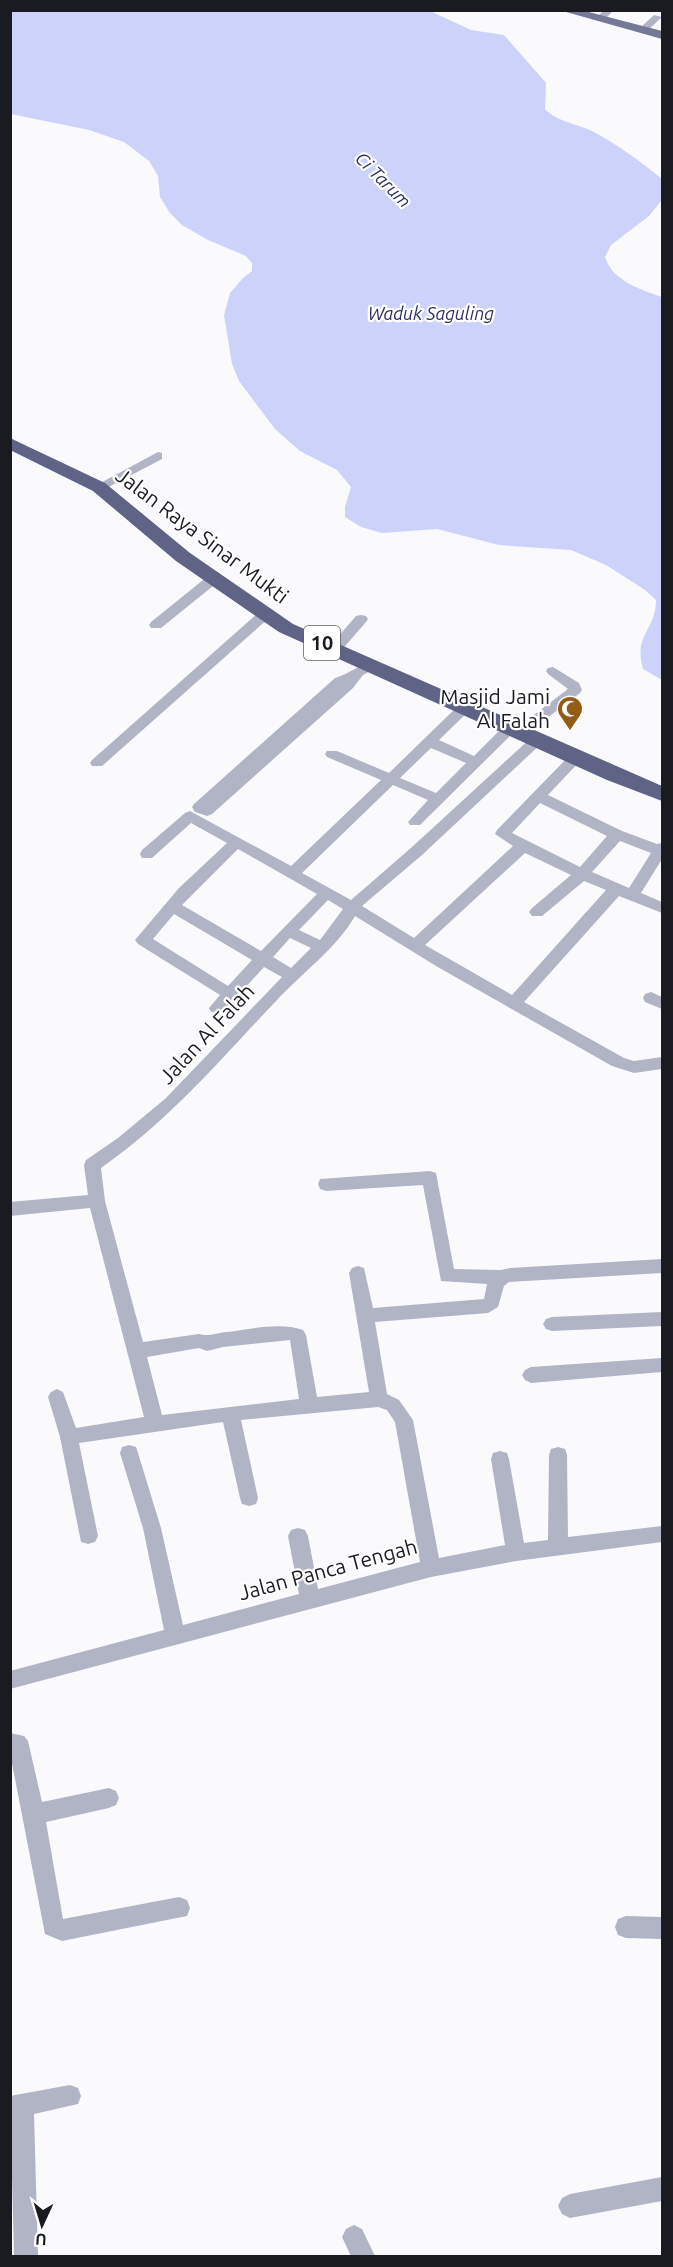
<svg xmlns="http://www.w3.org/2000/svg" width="673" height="2267" viewBox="0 0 673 2267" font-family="Ubuntu,sans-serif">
<rect width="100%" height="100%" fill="#fafafd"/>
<!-- water -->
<path fill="#ccd2fa" d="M 10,11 L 430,11 L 471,30 L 504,35 L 546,83 L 545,109 C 556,121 577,124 592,131 C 617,144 640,161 662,179 L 661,201 L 649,216 L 611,245 L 605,257 C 612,281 642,290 662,297 L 662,680 L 643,669 C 633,635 656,630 656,600 L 645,590 L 606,565 L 571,550 L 499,545 L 437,529 L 382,533 L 361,527 L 345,517 L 345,507 L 351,487 L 337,470 L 300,451 L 275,429 L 239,381 L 232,364 L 224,315 L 230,293 L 243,278 L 252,271 L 252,263 L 246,256 L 208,240 L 182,225 L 170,213 L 160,197 L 158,176 L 149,161 L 124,142 L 89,130 L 11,114 Z"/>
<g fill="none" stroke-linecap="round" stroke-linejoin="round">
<!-- minor -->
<g fill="#b1b4c5" fill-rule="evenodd">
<polygon points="604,10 614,10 603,21 597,21 595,19"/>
<polygon points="654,15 662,17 646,32 640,32 640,28"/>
<polygon points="158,452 162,453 162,459 103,490 95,490 93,487"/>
<polygon points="213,575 218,576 219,579 218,582 161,628 151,628 149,625 151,622 208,576"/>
<polygon points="264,611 269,612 271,615 269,618 102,766 92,766 90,763 92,760 259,612"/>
<polygon points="361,615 366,616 368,619 366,622 340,652 330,652 328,649 330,646 356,616"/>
<path d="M 372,662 L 377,663 L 379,666 L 363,675 L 353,688 L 212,814 L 207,816 L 195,812 L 192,807 L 194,804 L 335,678 C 349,674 358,665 372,662 Z"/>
<path d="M 553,667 L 579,683 L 582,690 L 580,693 L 526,734 L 521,736 L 514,732 L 420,825 L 410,825 L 408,822 L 428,800 L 393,785 L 302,873 L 351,900 L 412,847 L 533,736 L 543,736 L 545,739 L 543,742 L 422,855 L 362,906 L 414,938 L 513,846 L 495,834 L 497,830 L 571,754 L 581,754 L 583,757 L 581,760 L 548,795 L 622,831 L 657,844 L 662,843 L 662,859 L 641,893 L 662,902 L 662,913 L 619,896 L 524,1002 L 624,1058 L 634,1061 L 662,1057 L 662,1069 L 634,1073 L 612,1066 L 436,966 L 355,916 C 336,949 303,972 277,1000 C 219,1061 171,1119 101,1168 L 105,1201 L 143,1342 L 199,1334 C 209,1337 216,1333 227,1332 C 251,1329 280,1322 303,1330 L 306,1335 L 317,1397 L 369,1392 L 349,1273 L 352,1268 L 358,1266 L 364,1268 L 373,1308 L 484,1299 L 487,1284 L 441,1281 L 423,1185 L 326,1191 L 320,1189 L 318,1184 L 320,1179 L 430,1171 L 436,1173 L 454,1269 L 501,1270 L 510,1268 L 662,1259 L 662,1273 L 509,1282 L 504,1286 L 498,1307 L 488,1313 L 375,1322 L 387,1394 L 399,1400 L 413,1420 L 439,1558 L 505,1545 L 491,1459 L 493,1453 L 500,1451 L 507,1453 L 509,1459 L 524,1543 L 548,1540 L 549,1455 L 551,1449 L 558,1447 L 565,1449 L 567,1455 L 568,1537 L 662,1526 L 662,1542 L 516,1561 L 431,1577 L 10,1689 L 10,1671 L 164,1630 L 143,1528 L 120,1453 L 122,1447 L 129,1445 L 136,1447 L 138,1453 L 161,1528 L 183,1625 L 299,1594 L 288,1536 L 291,1530 L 298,1528 L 305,1530 L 308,1536 L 318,1589 L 420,1562 L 395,1422 L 387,1410 L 378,1407 L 241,1420 L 258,1498 L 256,1504 L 249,1506 L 242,1504 L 240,1498 L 223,1422 L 79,1443 L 98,1536 L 95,1542 L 88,1544 L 81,1542 L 60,1437 L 48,1397 L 51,1392 L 57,1389 L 63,1392 L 76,1428 L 144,1417 L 90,1208 L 10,1216 L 10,1202 L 88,1195 L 84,1165 L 86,1160 L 118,1138 L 166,1098 L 282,977 L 264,967 L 223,1012 L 211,1012 L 209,1008 L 220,995 L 138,944 L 135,940 L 179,888 L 227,843 L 191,823 L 152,858 L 142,858 L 140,854 L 142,850 L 185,813 L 190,811 L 291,866 L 381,780 L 327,757 L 325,754 L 327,751 L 337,751 L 389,773 L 460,704 L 470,704 L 472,707 L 470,710 L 439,740 L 474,756 L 506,724 L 511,722 L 518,727 L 568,689 L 548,674 L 546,671 L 548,668 ZM 431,748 L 466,763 L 436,793 L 400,778 ZM 540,803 L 607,836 L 580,867 L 512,833 ZM 620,841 L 651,853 L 629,888 L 592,872 ZM 238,849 L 317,894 L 261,951 L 182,905 ZM 525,853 L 571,875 L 532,908 L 529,912 L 532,916 L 542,916 L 584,881 L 606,890 L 512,995 L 425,945 ZM 328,900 L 343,909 L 320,940 L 299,930 ZM 174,914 L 252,960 L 228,986 L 153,939 ZM 290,938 L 311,948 L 291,968 L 273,957 ZM 290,1340 L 299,1399 L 162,1415 L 147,1357 L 199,1348 L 207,1351 L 223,1347 Z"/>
<polygon points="651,992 662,997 662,1009 645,1002 643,998 645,994"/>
<polygon points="662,1312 662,1326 552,1331 546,1329 543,1324 546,1319 552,1317"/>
<polygon points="662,1358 662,1372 531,1383 525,1380 522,1375 525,1370 531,1367"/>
<polygon points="10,1733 24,1736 28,1741 42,1802 109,1788 116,1791 119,1798 116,1805 109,1808 46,1822 63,1919 179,1897 187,1900 190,1908 187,1916 62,1941 45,1934 10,1753"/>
<polygon points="626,1916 662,1917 662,1939 626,1938 618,1935 615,1927 618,1919"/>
<polygon points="70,2085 78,2088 81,2096 78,2104 34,2114 38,2256 14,2256 10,2096"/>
<polygon points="662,2177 662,2201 570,2218 562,2214 558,2206 562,2198 570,2194"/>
<polygon points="354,2225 362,2229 375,2256 351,2256 342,2237 346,2229"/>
</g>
<!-- major -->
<polygon fill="#757998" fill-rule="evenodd" points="559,10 581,10 662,31 662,39"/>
<!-- highway -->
<polygon fill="#5f6487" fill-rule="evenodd" points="10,438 105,483 190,553 293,624 662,786 662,801 607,780 279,632 176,561 93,491 10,450"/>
</g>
<!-- icons -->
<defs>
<symbol id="mosque-pin" viewBox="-11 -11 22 30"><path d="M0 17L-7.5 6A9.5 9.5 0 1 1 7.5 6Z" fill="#955c18" stroke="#fff"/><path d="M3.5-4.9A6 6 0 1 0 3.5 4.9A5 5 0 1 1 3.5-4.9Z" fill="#fff"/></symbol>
</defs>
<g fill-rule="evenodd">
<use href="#mosque-pin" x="555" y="694" width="30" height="40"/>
</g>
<g text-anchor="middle" stroke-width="4.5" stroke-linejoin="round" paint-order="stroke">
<!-- far-water labels -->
<g font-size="18" font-style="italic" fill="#2e3062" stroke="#fff">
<text transform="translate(383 180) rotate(45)" y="6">Ci Tarum</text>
<text x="431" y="320">Waduk Saguling</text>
</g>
<!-- shield labels -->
<rect fill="#fff" stroke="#5f5f63" stroke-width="1.5" x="304" y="626" width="36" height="34" rx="4.5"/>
<g font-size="20" font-weight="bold" fill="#1a1b20">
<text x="322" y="650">10</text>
</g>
<!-- street labels -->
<g font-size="21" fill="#1a1b20" stroke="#fff">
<text transform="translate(202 536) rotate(37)" y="7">Jalan Raya Sinar Mukti</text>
<text transform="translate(207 1034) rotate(-47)" y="7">Jalan Al Falah</text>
<text transform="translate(328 1570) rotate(-15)" y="7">Jalan Panca Tengah</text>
</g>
<!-- poi labels -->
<g font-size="21" fill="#1a1b20" stroke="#fff" text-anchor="end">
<text x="550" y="704">Masjid Jami<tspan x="550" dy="24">Al Falah</tspan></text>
</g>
</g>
<!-- border -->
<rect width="673" height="2267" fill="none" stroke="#1a1b20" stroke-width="24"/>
<!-- north arrow -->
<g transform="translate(42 2225) rotate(184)" stroke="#ffffff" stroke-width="4.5" paint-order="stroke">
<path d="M0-4.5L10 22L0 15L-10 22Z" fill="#1a1b20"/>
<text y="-9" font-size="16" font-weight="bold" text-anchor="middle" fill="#1a1b20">U</text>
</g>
</svg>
